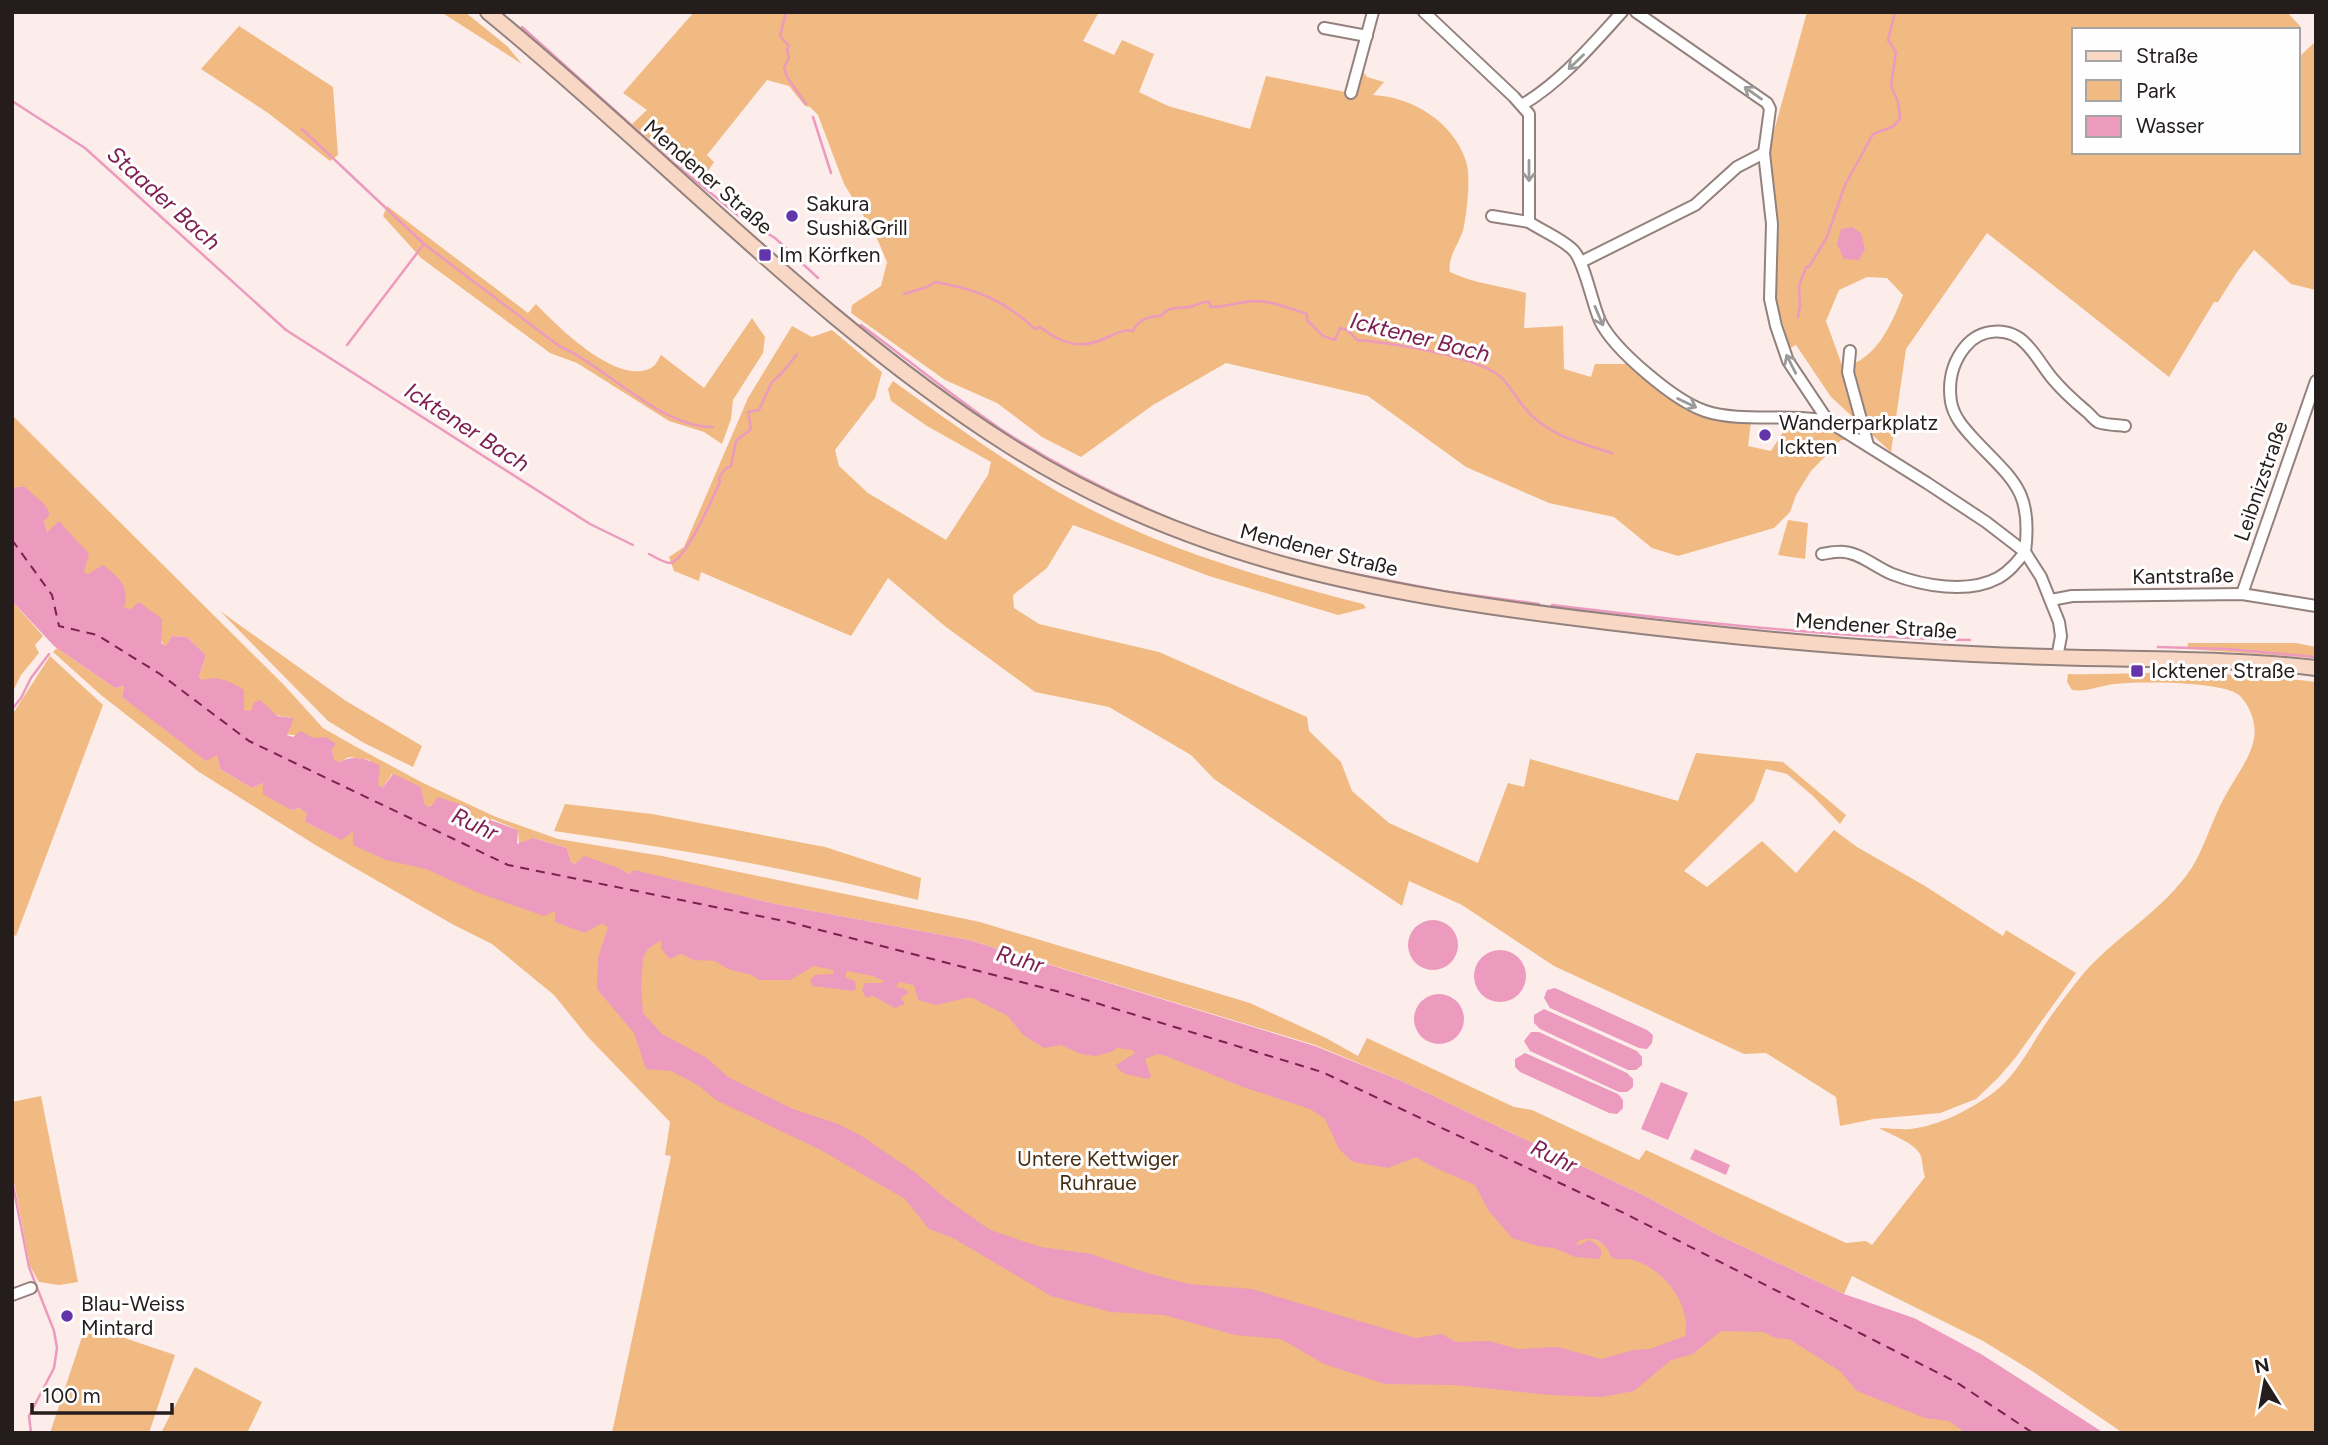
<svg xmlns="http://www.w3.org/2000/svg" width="2328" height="1445" viewBox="0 0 2328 1445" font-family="Figtree,sans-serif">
<rect width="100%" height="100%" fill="#fdedea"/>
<!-- green -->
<g fill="#f0ba82" fill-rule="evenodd">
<polygon points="441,12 465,12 507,46 522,64"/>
<path d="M 694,12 L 1099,12 L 1083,41 L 1114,55 L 1122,40 L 1154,54 L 1139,92 L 1168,106 L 1250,129 L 1266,76 L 1355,94 L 1362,70 L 1367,77 L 1384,82 L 1373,95 C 1413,97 1453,122 1466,161 C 1471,176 1467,210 1464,226 C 1461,242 1447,256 1450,272 C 1472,283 1502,286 1526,293 L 1524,328 L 1563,326 L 1564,369 L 1591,377 L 1595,364 L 1628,364 L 1684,409 L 1718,421 L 1751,422 L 1748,446 L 1771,451 L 1788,424 L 1826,429 L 1848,440 L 1841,440 L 1811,471 L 1796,495 L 1790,512 L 1774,528 L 1678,556 L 1652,548 L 1614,517 L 1549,503 L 1466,467 L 1368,396 L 1226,363 L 1153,405 L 1081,457 L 1042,437 L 997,403 L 945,380 L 851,313 L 852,305 L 881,286 L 887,262 L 876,236 L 844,184 L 818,115 L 810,107 L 805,106 L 789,86 L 767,80 L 707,155 L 714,162 L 700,183 L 632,124 L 647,110 L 623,93 Z"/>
<path d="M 1807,12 L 2287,12 L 2300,26 L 2301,55 L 2316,41 L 2316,290 L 2291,284 L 2254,250 L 2237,272 L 2218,302 L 2214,302 L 2169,377 L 1987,233 L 1906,349 L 1891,452 L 1831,397 L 1796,345 L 1790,348 L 1776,301 L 1774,270 L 1779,227 L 1769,149 ZM 2074,30 L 2298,30 L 2298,152 L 2074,152 ZM 1867,277 L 1887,278 L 1903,295 C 1891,326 1877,358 1843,368 L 1826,321 L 1839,290 Z"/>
<polygon points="239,26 333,87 338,155 330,161 268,113 201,69"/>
<path d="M 387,206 L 528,313 L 536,304 C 557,326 617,386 651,368 C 656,365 658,360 661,355 L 704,388 L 752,318 L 765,337 L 763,353 L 733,400 L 731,419 L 722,444 L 704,432 L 669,421 L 577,363 L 550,353 L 421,258 L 383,216 Z"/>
<path d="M 792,326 L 812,337 L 832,330 L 882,372 L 875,398 L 835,450 L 839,466 L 868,493 L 946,540 L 988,475 L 991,462 L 927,426 L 891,401 L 888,389 L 893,381 C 950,422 1008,464 1069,498 C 1161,549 1263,578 1363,604 L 1366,608 L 1338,615 L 1209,576 L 1073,525 L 1047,568 L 1013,595 L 1014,608 L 1039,624 L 1159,652 L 1307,717 L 1309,731 L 1341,762 L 1352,791 L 1389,823 L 1478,863 L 1508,783 L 1524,787 L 1530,759 L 1678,801 L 1696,753 L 1783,762 L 1846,815 L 1840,824 L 1813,796 L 1787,774 L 1766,769 L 1754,801 L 1684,871 L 1707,887 L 1762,841 L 1796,873 L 1834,830 L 1857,847 L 1925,886 L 2003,936 L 2006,930 L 2076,973 L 2016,1057 L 1998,1078 L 1976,1099 L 1940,1113 L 1874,1119 L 1840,1126 L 1836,1097 L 1766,1053 L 1744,1054 L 1554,966 L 1462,905 L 1409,881 L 1402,906 L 1214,779 L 1191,755 L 1109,707 L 1035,692 L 946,627 L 888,578 L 851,636 L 701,572 L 699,581 L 674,571 L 669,557 L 684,547 L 748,398 Z"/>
<path d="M 12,415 L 284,685 L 323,728 L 360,749 L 423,783 L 496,817 L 558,839 L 662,856 L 980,922 L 1250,1003 L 1326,1038 L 1358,1056 L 1367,1038 L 1514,1107 L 1532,1110 L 1639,1160 L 1646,1150 L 1846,1243 L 1866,1241 L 1872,1245 L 1925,1177 C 1922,1169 1923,1160 1920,1154 C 1913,1142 1891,1135 1879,1128 C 1890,1128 1901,1130 1911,1129 C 1941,1125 1969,1110 1993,1093 C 2016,1076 2029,1049 2044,1026 C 2055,1010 2067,994 2079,979 C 2110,940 2156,916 2186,876 C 2203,854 2210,824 2223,800 C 2233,780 2250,760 2254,739 C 2257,725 2250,705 2239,695 C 2222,681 2138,681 2114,684 C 2099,686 2088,692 2072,690 L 2067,682 L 2068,674 C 2106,675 2143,672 2181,673 C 2226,673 2271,677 2316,682 L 2316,1433 L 2123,1433 L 2032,1371 L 1983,1341 L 1852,1276 L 1844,1294 L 1716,1234 L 1643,1195 L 1404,1082 L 1315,1045 L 969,940 L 776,904 L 634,871 L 629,874 L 584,857 L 575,864 L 571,862 L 567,848 L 533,838 L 519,844 L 518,830 L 492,819 L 471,826 L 468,819 L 470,813 L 432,805 L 428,807 L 392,774 L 383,787 L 378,785 L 370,760 L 349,757 L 339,762 L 333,760 L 332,749 L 313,738 L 286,734 L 293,718 L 243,710 L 202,680 L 199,676 L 206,655 L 187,637 L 172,636 L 166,647 L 131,609 L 123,609 L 84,572 L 59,522 L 47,532 L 44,521 L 24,486 L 12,488 Z"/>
<polygon points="1788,520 1808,523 1805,559 1778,555"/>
<polygon points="12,601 43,636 35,645 39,653 21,675 12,693"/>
<polygon points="220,611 346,701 422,746 413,767 364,743 328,721"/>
<polygon points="2188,643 2296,643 2316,647 2316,658 2187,649"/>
<polygon points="57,648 115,688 124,686 122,697 172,733 217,754 220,769 252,788 263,783 291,810 299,808 308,813 305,822 340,839 353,832 1142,1024 2000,1433 612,1433 671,1156 665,1155 670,1122 588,1037 554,995 492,944 452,924 317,846 199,772 101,695 53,652"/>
<polygon points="50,656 103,705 16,936 12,934 12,715"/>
<path d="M 565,804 L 652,814 L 825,847 L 921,878 L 918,900 C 798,870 676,848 554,831 Z"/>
<polygon points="41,1096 78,1282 59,1285 39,1282 30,1266 12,1171 12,1102"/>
<polygon points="86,1325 175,1355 149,1433 50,1433"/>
<polygon points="195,1367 262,1402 247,1433 161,1433"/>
</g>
<!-- water -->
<g fill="#ec9abd" fill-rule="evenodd">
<polygon points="1852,227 1861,233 1865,249 1859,260 1844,259 1837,244 1841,229"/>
<path d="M 24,486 L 45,505 L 50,514 L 44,521 L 47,532 L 59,521 L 89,554 L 84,572 L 88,574 L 103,565 C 120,578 130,586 124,608 L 131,609 L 139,602 L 162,619 L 161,643 L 166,646 L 172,636 L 187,637 L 206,655 L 199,676 L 202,680 C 219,675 229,681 244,690 L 244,710 L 251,711 L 254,703 L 260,700 L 277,716 L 294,718 L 287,735 L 293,737 L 301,731 L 313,738 L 326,737 L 336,744 L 332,749 L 334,760 L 339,762 C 353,755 367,758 380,766 L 378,785 L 383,787 L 393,774 L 421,787 L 424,803 L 428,807 L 432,805 L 438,797 L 470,808 L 468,819 L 471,825 L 482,817 L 518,830 L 517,844 L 533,838 L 567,848 L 571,862 L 575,864 L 584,856 L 619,868 L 629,874 L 634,870 L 776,904 L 969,940 L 1315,1046 L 1404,1082 L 1643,1195 L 1716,1234 L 1844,1294 L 1914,1318 L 1981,1354 L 2104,1433 L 1966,1433 L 1949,1421 L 1925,1418 L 1857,1391 L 1840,1371 L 1789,1339 L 1775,1338 L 1764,1332 L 1721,1331 L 1693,1354 L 1671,1360 L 1634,1391 L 1601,1397 L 1551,1395 L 1455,1385 L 1385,1384 L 1324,1364 L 1281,1339 L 1235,1335 L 1164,1315 L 1111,1312 L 1051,1296 L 953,1238 L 929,1229 L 905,1199 L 819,1149 L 716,1100 L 698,1085 L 671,1071 L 646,1069 L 634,1033 L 597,989 L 598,958 L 608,927 L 602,923 L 585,933 L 555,922 L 555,911 L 544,916 L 479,893 L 426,869 L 386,860 L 353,845 L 353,832 L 341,840 L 305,822 L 307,813 L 299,808 L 291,810 L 263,794 L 263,783 L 252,788 L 220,769 L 217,755 L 206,761 L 122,697 L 124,686 L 115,688 L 54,646 L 12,601 L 12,488 ZM 661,940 L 661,949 L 670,959 L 681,954 L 694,960 L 715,961 L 728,969 L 752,975 L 759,980 L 790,980 L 814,966 L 834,970 L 833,974 L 815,975 L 810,981 L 813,986 L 854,991 L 856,989 L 855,981 L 845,977 L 847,971 L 873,976 L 884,981 L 882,983 L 865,983 L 862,990 L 866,998 L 873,996 L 895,1008 L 905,1004 L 901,998 L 909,992 L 903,988 L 896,987 L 899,982 L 914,985 L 918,1000 L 937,1005 L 970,997 L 1008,1016 L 1023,1035 L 1044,1048 L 1061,1045 L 1081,1054 L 1096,1056 L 1111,1052 L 1117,1048 L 1132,1050 L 1135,1053 L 1116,1065 L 1118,1069 L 1125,1074 L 1148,1079 L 1151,1076 L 1145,1059 L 1157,1054 L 1166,1056 L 1243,1087 L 1310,1109 L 1325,1119 L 1339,1149 L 1353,1162 L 1388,1168 L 1416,1157 L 1429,1165 L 1475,1185 L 1488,1210 L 1512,1238 L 1537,1246 L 1554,1248 L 1575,1257 L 1599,1259 C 1605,1249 1598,1245 1589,1240 L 1577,1246 L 1577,1242 C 1588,1236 1597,1238 1606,1247 C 1610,1251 1609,1258 1616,1259 C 1621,1260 1628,1258 1633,1260 C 1663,1268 1692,1305 1685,1336 L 1650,1349 L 1633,1350 L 1601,1359 L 1558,1347 L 1518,1349 L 1489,1341 L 1456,1342 L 1442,1334 L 1416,1338 L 1252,1289 L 1189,1284 L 1144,1272 L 1091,1254 L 1041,1247 L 990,1230 L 945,1198 L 916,1173 L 860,1135 L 838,1124 L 793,1109 L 728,1077 L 707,1058 L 662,1034 L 643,1013 L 641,988 L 643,958 L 648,949 Z"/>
<circle cx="1433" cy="945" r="25"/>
<circle cx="1500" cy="976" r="26"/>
<polygon points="1555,988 1647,1030 1653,1035 1652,1043 1647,1049 1639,1048 1550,1008 1544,998 1547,990"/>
<circle cx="1439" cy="1019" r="25"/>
<polygon points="1544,1009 1637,1051 1642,1057 1642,1065 1636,1070 1628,1070 1540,1029 1534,1023 1534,1015"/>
<polygon points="1531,1032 1539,1032 1627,1073 1633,1079 1633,1087 1627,1092 1619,1092 1530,1051 1524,1041"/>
<polygon points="1525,1053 1618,1094 1623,1100 1623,1108 1617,1114 1609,1113 1520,1072 1515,1067 1515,1059"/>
<polygon points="1661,1082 1688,1093 1668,1140 1641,1129"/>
<polygon points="1695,1149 1730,1165 1726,1175 1690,1159"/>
</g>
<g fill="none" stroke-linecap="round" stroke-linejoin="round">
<!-- stream -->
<g stroke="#ec9abd" stroke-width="2.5">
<polyline points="786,12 780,36 789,46 787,50 789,58 784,68 787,77 806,104"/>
<polyline points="522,27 670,160 739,216 775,238 818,278"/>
<polyline points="12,101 85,148 286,330 590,524 633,545"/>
<polyline points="813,117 831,173"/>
<polyline points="302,129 424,244"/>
<path d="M 904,294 L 927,287 L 935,282 C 976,289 1004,300 1035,329 L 1040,327 C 1062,344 1080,350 1106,338 C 1115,334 1123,329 1133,331 C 1137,321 1150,315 1161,316 C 1170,304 1180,310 1193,306 C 1200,304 1202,301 1209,302 L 1211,307 C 1228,307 1240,301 1256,301 C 1273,301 1291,309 1307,314 L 1307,320 L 1323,336 L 1335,340 L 1340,328 L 1348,330 L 1357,340 C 1392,343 1469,355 1497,374 C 1508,381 1515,397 1524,407 C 1546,435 1580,443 1612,453"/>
<polyline points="1798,317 1800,305 1799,286 1806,267 1809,267 1827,237 1845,185 1873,134 1892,127 1900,119 1898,102 1891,86 1896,52 1888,40 1895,12"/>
<path d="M 861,325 C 907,359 952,396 999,428 C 1057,466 1120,498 1185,525"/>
<path d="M 347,345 L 424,244 L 559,346 C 607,367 661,428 713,427"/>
<path d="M 649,554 C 655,557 664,563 670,563 C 685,562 713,497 720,482 L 719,477 L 726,468 L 731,466 L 736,441 L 751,429 L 748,412 L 759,410 L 772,382 L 782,373 L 797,354"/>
<polyline points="1291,559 1325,568"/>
<polyline points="1345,572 1442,591 1539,604"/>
<path d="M 1552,605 C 1691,622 1830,637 1970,640"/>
<polyline points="2158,647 2227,649 2316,657"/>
<polyline points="12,714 13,708 21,698 31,678 49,654"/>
<polyline points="12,1180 29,1267 54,1331 57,1348 54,1368 29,1416 31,1433"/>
</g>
<!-- ferry -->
<polyline stroke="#7d2051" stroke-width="2" stroke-dasharray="9 7" stroke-linecap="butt" points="12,540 52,595 59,626 97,635 160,674 249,741 508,865 789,922 1060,992 1322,1072 1624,1213 1956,1382 2033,1433"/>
<defs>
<g id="minor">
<path d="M 1424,12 L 1514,97 L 1529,114 L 1529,222 C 1542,231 1563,239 1574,251 C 1585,264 1592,303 1600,321 C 1614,350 1675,401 1705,411 C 1741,423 1788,413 1828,421 L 1927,483 L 1986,522 L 2025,552 L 2041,577 L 2059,622 L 2061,636 L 2057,658"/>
<polyline points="1636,12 1767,103 1770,109 1764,153 1772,224 1770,299 1776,326 1788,361 1828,421"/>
<polyline points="1324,28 1367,36"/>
<polyline points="1351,93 1373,12"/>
<path d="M 1522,105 C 1562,81 1591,46 1622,12"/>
<polyline points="1492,216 1529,222"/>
<polyline points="1581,262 1695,205 1737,167 1764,153"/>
<polyline points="1850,351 1848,372 1868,445"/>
<path d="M 2025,552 C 2033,489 2012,480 1973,438 C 1963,427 1954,417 1951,402 C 1948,382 1952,363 1965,347 C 1980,328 2009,326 2026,344 C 2036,354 2043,367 2052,378 C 2062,390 2074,401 2086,411 C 2090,414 2094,420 2098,422 C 2106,425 2117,425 2125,426"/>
<path d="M 1822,554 C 1829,553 1837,551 1844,552 C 1860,553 1877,568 1892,574 C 1923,586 1968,594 1998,578 C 2009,572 2017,562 2025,552"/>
<polyline points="2242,594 2316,381"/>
<polyline points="2051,600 2072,596 2242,594 2316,606"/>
<polyline points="12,1295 31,1288"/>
</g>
<path id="secondary" d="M 488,12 C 663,155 818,324 1010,446 C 1196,564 1393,596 1608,622 C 1755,640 1904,653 2052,657 C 2140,660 2228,658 2316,668"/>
</defs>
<!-- minor casing -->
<use href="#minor" stroke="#93817e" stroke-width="14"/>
<!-- secondary casing -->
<use href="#secondary" stroke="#93817e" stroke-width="18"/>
<!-- minor -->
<use href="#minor" stroke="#fff" stroke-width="10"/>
<!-- secondary -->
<use href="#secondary" stroke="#f8d7c4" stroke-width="14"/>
</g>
<!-- one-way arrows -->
<defs><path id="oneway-shaft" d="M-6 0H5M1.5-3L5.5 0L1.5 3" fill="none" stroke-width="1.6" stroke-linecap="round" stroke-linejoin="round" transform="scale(1.75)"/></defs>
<g stroke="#9c9999">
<use href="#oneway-shaft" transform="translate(1576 62) rotate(136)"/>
<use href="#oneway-shaft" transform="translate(1753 93) rotate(-145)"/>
<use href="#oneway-shaft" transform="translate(1529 171) rotate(90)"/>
<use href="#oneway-shaft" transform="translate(1599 316) rotate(67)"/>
<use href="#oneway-shaft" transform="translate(1791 364) rotate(-117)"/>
<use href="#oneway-shaft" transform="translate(1687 403) rotate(26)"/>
</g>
<!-- markers -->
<g fill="#6434ab" stroke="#fefefe" stroke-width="2.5">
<circle cx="792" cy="216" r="7"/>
<rect x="758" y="248" width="14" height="14" rx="3.5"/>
<circle cx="1765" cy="435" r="7"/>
<rect x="2130" y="664" width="14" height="14" rx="3.5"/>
<circle cx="67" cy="1316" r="7"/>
</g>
<g text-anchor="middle" stroke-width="6" stroke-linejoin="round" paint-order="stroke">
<!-- street labels -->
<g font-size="21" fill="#241d1c" stroke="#fefefe">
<text transform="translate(708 177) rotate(41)" y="7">Mendener Straße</text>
<text transform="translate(2261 481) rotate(-71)" y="7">Leibnizstraße</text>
<text transform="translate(1319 550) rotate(14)" y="7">Mendener Straße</text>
<text transform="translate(2183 576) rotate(-1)" y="7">Kantstraße</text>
<text transform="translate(1876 626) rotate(4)" y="7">Mendener Straße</text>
</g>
<!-- poi labels -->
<g font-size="21" fill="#241d1c" stroke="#fefefe" text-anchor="start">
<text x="806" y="211">Sakura<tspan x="806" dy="24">Sushi&amp;Grill</tspan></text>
<text x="779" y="262">Im Körfken</text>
<text x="1779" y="430">Wanderparkplatz<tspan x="1779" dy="24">Ickten</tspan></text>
<text x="2151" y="678">Icktener Straße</text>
<text x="81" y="1311">Blau-Weiss<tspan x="81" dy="24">Mintard</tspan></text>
</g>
<!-- park labels -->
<g font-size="21" fill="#472e13" stroke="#fefefe">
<text x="1098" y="1166">Untere Kettwiger<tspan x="1098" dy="24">Ruhraue</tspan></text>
</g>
<!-- water labels -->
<g font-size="23" font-style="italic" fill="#7d2051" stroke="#fefefe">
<text transform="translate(164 198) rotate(42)" y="8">Staader Bach</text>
<text transform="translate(1420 337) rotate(14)" y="8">Icktener Bach</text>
<text transform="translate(467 427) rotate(33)" y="8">Icktener Bach</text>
<text transform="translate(475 824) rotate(25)" y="8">Ruhr</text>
<text transform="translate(1020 959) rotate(16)" y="8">Ruhr</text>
<text transform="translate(1554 1156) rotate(26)" y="8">Ruhr</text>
</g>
</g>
<!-- border -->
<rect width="2328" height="1445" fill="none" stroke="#241d1c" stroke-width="28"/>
<!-- legend -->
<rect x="2072" y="28" width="228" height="126" fill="#fefefe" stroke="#a7a4a4" stroke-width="2"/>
<rect x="2086" y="51" width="35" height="10" fill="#f8d7c4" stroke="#a7a4a4" stroke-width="2"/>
<text x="2136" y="63" font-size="21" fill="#241d1c">Straße</text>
<rect x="2086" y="80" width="35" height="21" fill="#f0ba82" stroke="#a7a4a4" stroke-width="2"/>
<text x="2136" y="98" font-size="21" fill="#241d1c">Park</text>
<rect x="2086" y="116" width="35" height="21" fill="#ec9abd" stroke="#a7a4a4" stroke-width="2"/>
<text x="2136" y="133" font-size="21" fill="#241d1c">Wasser</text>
<!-- north arrow -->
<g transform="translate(2265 1382) rotate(349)" stroke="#fefefe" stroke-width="5" paint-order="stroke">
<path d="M0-5L12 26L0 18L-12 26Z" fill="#241d1c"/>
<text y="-10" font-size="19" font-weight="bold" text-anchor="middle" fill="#241d1c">N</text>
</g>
<!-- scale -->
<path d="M32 1403v10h140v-10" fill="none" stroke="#241d1c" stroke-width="3.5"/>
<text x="42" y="1403" font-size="21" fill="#241d1c" stroke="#fefefe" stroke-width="5" paint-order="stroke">100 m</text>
</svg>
